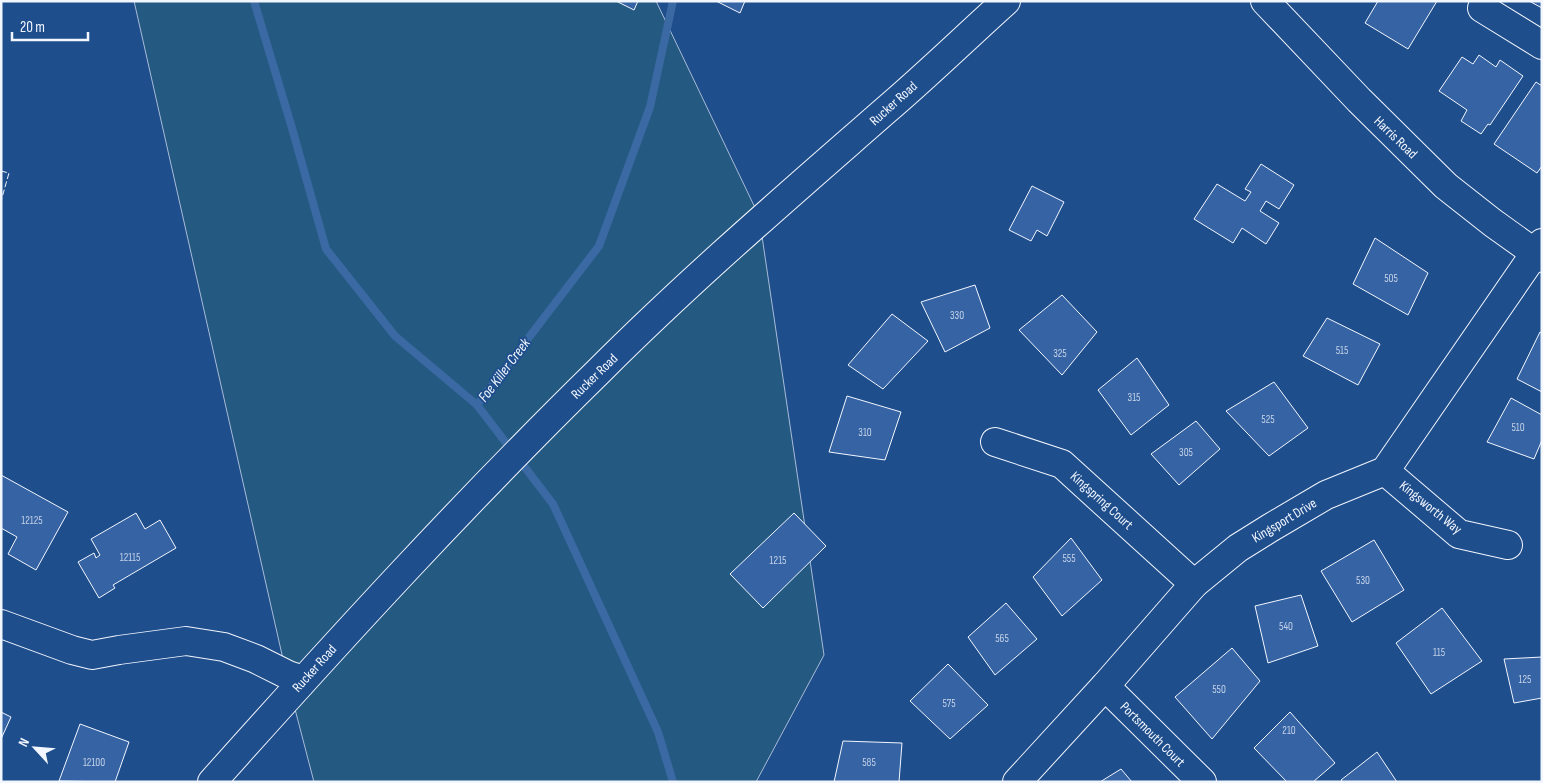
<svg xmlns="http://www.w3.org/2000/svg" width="1543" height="783" viewBox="0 0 1543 783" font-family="'Sofia Sans Condensed',sans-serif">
<rect width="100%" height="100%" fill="#1f4e8c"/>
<!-- green -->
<polygon fill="#245a82" stroke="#a8bbd7" points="134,1 656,1 759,216 824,655 756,782 314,782 290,690"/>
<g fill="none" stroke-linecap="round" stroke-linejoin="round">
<!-- stream -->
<g stroke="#3b69a3" stroke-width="8">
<polyline points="254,1 292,128 326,249 395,336 477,405"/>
<polyline points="673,1 650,107 599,246 477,405 553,504 658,732 673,782"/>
</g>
</g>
<!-- building -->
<g fill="#3563a3" stroke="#f2f6ff">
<polygon points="616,1 638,1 634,10"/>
<polygon points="716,1 745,1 740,13"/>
<polygon points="1378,1 1437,1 1408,49 1365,23"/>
<polygon points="1529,1 1542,1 1542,8"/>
<polygon points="1479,55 1496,67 1500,60 1523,76 1490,125 1488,124 1481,134 1461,121 1467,110 1439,91 1462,57 1473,64"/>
<polygon points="1536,82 1542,86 1542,166 1537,173 1494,144"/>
<polygon points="1261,164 1294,185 1279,209 1266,201 1260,211 1279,223 1266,244 1242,228 1233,243 1194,219 1217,184 1245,201 1251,192 1245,189"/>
<polygon points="1032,186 1064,202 1047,236 1037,230 1031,241 1009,230"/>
<polygon points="1375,238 1428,273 1408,315 1353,284"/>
<polygon points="975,285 990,328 945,352 921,302"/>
<polygon points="1062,295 1097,332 1062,375 1019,330"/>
<polygon points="892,314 928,341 883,389 848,365"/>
<polygon points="1327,318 1380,344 1358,385 1303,356"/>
<polygon points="1540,332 1542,333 1542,392 1517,379"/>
<polygon points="1137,358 1169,405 1131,435 1098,390"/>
<polygon points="1274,382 1308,428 1269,456 1226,411"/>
<polygon points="847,396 901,412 885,460 829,452"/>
<polygon points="1511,398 1542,415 1542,440 1534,459 1487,442"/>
<polygon points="1196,421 1220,449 1179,485 1151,454"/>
<polygon points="1,475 68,512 36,570 8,554 17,537 1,528"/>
<polygon points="136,513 145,529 160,520 176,548 113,585 115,588 99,598 78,562 94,553 96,558 100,555 91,539"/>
<polygon points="794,513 826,546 763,608 730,574"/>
<polygon points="1071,538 1102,580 1062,616 1033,577"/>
<polygon points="1374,540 1404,590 1352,622 1321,571"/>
<polygon points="1301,595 1318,646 1268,663 1255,606"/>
<polygon points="1006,603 1037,639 995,675 968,637"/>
<polygon points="1442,608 1482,661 1431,694 1396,643"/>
<polygon points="1232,648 1260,681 1212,739 1175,697"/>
<polygon points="1542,657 1542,698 1514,703 1504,659"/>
<polygon points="948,664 988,705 950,739 910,701"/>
<polygon points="1,712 11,717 1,739"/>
<polygon points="1290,712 1335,763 1313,782 1287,782 1254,748"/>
<polygon points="80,724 129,742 115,782 59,781"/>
<polygon points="843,741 902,743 899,782 834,782"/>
<polygon points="1377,752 1397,782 1343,782 1341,780"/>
<polygon points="1121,769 1132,782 1100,782"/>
</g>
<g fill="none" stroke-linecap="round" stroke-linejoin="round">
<defs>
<g id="minor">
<polyline points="1265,1 1359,100 1446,186 1493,223 1542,258"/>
<polyline points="1482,8 1542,45"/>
<polyline points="995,442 1062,464 1194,584"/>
<polyline points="1385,471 1459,534 1508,545"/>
<polyline points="1,624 72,650 92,655 119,650 186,641 224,647 256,659 288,675 303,680"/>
<polyline points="1105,686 1202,782"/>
<polyline points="1017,782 1105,686 1194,584 1238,548 1270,528 1326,495 1385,471 1542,243"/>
</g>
<path id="major" d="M 212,782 C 338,641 465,502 600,370 C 691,279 789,195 886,110 C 927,75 966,37 1006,1"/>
</defs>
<!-- minor casing -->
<use href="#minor" stroke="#f2f6ff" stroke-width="30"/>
<!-- major casing -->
<use href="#major" stroke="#f2f6ff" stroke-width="30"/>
<!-- minor -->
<use href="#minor" stroke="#1f4e8c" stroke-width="28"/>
<!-- major -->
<use href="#major" stroke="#1f4e8c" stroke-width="28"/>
<!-- fence -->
<polyline stroke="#f2f6ff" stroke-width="1" stroke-dasharray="6 2.5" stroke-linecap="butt" points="1,171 9,173 1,201"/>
</g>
<g text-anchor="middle" stroke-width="4" stroke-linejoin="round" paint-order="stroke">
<!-- number labels -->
<g font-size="11" fill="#c3d1e8">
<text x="1391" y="282">505</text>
<text x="957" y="319">330</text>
<text x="1342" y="354">515</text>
<text x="1060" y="357">325</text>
<text x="1134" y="401">315</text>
<text x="1268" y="423">525</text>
<text x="1518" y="431">510</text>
<text x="865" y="436">310</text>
<text x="1186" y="456">305</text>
<text x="32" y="524">12125</text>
<text x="130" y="561">12115</text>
<text x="1069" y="562">555</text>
<text x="778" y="564">1215</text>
<text x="1363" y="584">530</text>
<text x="1286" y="630">540</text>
<text x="1002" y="642">565</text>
<text x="1439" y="656">115</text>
<text x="1525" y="683">125</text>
<text x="1219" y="693">550</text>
<text x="949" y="707">575</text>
<text x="1289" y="734">210</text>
<text x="94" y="766">12100</text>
<text x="869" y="766">585</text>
</g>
<!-- street labels -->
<g font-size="14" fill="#f2f6ff" stroke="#1f4e8c">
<text transform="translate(893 103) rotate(-42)" y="5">Rucker Road</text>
<text transform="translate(1396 137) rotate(44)" y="5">Harris Road</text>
<text transform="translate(594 376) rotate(-44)" y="5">Rucker Road</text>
<text transform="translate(1102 500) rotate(42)" y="5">Kingspring Court</text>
<text transform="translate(1431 507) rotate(39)" y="5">Kingsworth Way</text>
<text transform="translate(1284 520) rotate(-31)" y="5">Kingsport Drive</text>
<text transform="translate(314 668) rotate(-48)" y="5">Rucker Road</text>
<text transform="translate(1153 734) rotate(45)" y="5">Portsmouth Court</text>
</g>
<!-- water labels -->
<g font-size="15" font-style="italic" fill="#f2f6ff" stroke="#1f4e8c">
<text transform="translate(504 370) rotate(-53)" y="5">Foe Killer Creek</text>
</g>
</g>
<!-- border -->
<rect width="1543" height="783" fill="none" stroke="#f2f6ff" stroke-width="5"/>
<!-- north arrow -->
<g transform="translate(35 748) rotate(296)" stroke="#1f4e8c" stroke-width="4" paint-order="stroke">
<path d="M0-4L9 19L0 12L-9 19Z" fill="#f2f6ff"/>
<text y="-8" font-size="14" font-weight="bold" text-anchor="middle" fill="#f2f6ff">N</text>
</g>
<!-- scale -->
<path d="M12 32v8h76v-8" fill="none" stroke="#f2f6ff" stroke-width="2.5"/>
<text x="20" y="32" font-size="15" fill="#f2f6ff" stroke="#1f4e8c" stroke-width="4" paint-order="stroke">20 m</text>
</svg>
